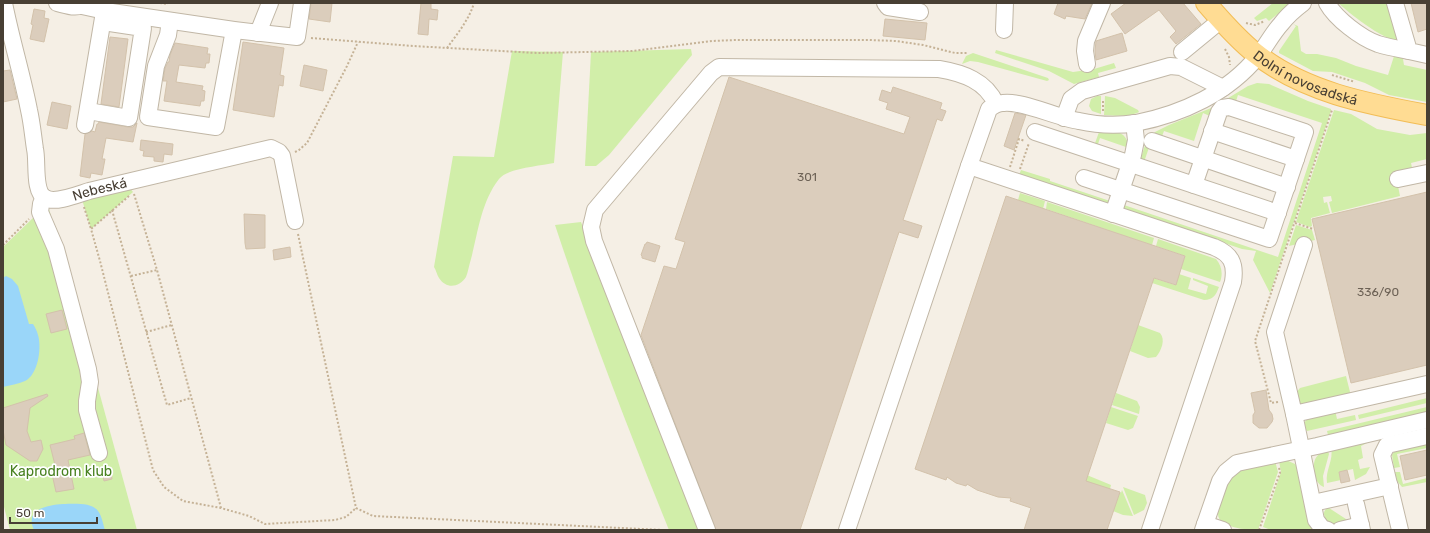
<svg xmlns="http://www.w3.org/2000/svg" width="1430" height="533" viewBox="0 0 1430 533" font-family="Rubik,sans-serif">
<rect width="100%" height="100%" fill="#f5efe5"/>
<!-- green -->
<g fill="#d1eea9">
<polygon points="1273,3 1291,3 1269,21 1266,18 1257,21 1254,18"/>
<path d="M 1338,3 L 1389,3 L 1399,40 C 1386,43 1348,12 1338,3 Z"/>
<polygon points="1293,24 1298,26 1301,51 1306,54 1317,54 1336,58 1356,66 1388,75 1395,53 1402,53 1404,65 1427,70 1427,102 1389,95 1365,83 1332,72 1313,71 1279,53 1279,51 1296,26"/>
<polygon points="691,49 692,55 609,155 596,166 585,166 591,52"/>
<polygon points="996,50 1073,72 1094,69 1114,63 1116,68 1098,73 1099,77 1074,84 1049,71 995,53"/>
<path d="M 512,51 L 563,52 L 554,163 C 540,166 508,168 499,179 C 481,202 478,233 471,259 C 469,265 468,272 466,277 C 459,288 446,289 439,278 C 437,275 436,270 434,267 L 453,156 L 494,157 Z"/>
<polygon points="973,53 1048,78 1049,80 1047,81 978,62 970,61 962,64 966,56"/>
<polygon points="1257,83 1269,84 1308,101 1331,109 1331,111 1270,293 1253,260 1256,251 1242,249 1124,209 1124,205 1278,257 1322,123 1238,95 1235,104 1225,100 1248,86"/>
<polygon points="1097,96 1101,96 1101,114 1092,111 1089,106 1091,99"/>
<path d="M 1105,96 L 1115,98 L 1138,110 L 1139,112 C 1130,117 1115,116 1104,115 Z"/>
<polygon points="1216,106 1212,117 1203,113 1194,141 1164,131 1161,139 1153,136 1144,162 1140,161 1146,142 1155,132 1169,125"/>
<polygon points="1334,110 1351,114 1377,129 1410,135 1427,133 1427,159 1411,163 1413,172 1396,176 1400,196 1332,213 1329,202 1332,201 1331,196 1323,197 1324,203 1327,202 1330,213 1311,218 1312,226 1310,227 1296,222"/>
<path d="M 1099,132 C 1115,132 1126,129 1129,148 L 1124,156 L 1126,147 L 1100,138 L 1097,147 L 1094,146 Z"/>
<polygon points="1021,170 1050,179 1050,181 1110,201 1109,204 1019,175"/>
<polygon points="125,182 133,192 91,229 80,193"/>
<polygon points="1020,193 1045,201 1043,209 1018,200"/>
<polygon points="1047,202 1154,238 1152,245 1046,209"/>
<polygon points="49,209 137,530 10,530 3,503 3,247 34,217"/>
<path d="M 581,222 L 700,530 L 669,530 C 628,429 589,328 555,225 Z"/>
<polygon points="1296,225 1312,230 1315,240 1289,246"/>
<path d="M 1158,239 L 1216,259 C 1222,266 1223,274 1220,282 L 1181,269 L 1185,256 L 1156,246 Z"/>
<path d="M 1179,274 L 1191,278 L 1188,289 L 1206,294 L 1208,286 L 1193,280 L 1193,278 L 1219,287 C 1216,295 1213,300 1204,300 L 1146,281 L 1147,276 L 1175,285 Z"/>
<path d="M 1138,325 L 1160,333 C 1166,340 1161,351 1156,357 L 1148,358 L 1130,351 Z"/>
<polygon points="1346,376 1351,396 1302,405 1299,404 1296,393 1300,388"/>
<polygon points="1116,393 1137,401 1140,407 1139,414 1112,405"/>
<polygon points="1427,398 1427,403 1359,419 1358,415"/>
<polygon points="1111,407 1138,416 1133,428 1128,430 1106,423"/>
<polygon points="1427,407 1427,412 1328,435 1327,431"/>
<path d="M 1335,410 L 1337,419 L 1355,415 L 1356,420 L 1307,431 C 1303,427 1304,422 1307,419 Z"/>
<path d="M 1427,426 L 1427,428 L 1369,442 L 1361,446 L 1363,458 L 1358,460 L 1360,469 L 1370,467 L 1366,474 L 1355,480 L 1353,469 L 1339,472 L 1341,480 L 1327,483 C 1325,470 1334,460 1331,448 Z"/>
<polygon points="1427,441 1427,448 1397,454 1400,467 1394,468 1392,455 1395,450"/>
<path d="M 1327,449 L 1329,454 L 1323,476 L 1324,487 C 1319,485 1316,481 1315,475 C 1312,461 1315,455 1327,449 Z"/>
<polygon points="1286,460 1295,464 1298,469 1316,530 1271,530 1263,527 1281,472 1279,461"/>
<path d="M 1275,461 L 1278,472 L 1258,530 C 1248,530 1218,528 1218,514 C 1217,509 1221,502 1223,496 C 1226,488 1229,478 1237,473 C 1247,465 1264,464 1275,461 Z"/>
<polygon points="1395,472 1400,472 1403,484 1427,478 1427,482 1402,487 1397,481"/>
<polygon points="1082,473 1111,485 1110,489 1077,486"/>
<polygon points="1123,487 1145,495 1147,503 1144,510 1134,515"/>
<polygon points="1122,490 1133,516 1123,515 1113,511 1120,492 1121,493"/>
<path d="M 1329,507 L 1329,508 L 1349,521 L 1336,525 L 1328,523 C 1324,517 1321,511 1329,507 Z"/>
</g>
<!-- water -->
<g fill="#9ad6f9">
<path d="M 6,276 L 12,279 L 18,286 L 29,324 L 33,324 C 35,327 37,331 38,335 C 42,348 38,375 25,381 C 18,384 10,385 3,387 L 3,278 Z"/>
<path d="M 63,504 C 73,504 92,502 98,511 C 102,516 103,524 105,530 L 34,530 C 24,509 48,505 63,504 Z"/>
</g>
<!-- building -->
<g fill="#dbcdbc" stroke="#d3c2ab">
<polygon points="311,3 332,3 330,22 309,19"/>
<polygon points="421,3 431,3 431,9 438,10 437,20 429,19 428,35 418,34"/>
<polygon points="1058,3 1092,3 1085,19 1066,16 1065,19 1054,14"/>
<polygon points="1126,3 1183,3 1201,24 1176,44 1170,37 1176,31 1159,10 1125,34 1111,14"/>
<polygon points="1411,3 1427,3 1427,29 1418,32"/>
<polygon points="34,9 45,11 44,18 49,19 44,42 30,39 33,25 31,24"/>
<polygon points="885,19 927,23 925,40 883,36"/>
<polygon points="1122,33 1127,51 1096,60 1095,51 1096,41"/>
<polygon points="110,37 128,39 119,107 101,104"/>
<polygon points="243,42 284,48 280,75 284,76 283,86 279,85 274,117 233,110"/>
<polygon points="175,43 208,48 207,54 210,54 209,63 206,63 205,68 179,65 176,82 203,86 202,90 205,91 204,101 201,101 200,106 164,101 167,81 163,81 165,68 168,62 169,62 170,55"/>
<polygon points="304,65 327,70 323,91 300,86"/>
<polygon points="10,70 17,99 3,102 3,71"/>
<polygon points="729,77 904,134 910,117 886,109 888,103 879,100 882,90 891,93 893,87 942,103 940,109 946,111 942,121 937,119 903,220 922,226 918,238 899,232 800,530 716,530 641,335 664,266 676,269 685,242 675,239"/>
<polygon points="52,102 71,106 67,129 47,125"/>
<polygon points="1015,113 1026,115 1014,150 1004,146"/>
<polygon points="99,122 128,127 133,127 137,123 133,142 106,138 102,159 105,159 102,175 91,173 90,178 80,176 85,134 92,131 95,132 97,124 98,124"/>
<polygon points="141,140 173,144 172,155 164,154 163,162 154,161 154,157 143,156 144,151 140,150"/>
<polygon points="1427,192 1427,365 1351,383 1312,219"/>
<polygon points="1006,196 1185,256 1176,285 1154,278 1086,481 1120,492 1107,530 1024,530 1031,508 1010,501 1011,498 998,497 977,490 967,484 966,486 956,483 947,477 946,480 915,469"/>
<polygon points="244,214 265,215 265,248 246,249 245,243"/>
<polygon points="647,242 660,246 655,262 642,258 642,256 641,255 645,244 646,244"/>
<polygon points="290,247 291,257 274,260 273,250"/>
<polygon points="62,310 67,329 51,333 46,314"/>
<polygon points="1266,390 1269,410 1272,414 1273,419 1272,422 1267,428 1259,428 1253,423 1253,415 1255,412 1251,393"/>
<polygon points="47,394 48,396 30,408 27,431 31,442 41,440 43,449 37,461 30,461 6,445 3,430 3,408"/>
<polygon points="84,433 90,455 68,460 74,489 56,492 52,474 57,473 50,445 75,439 74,436"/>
<polygon points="1427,450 1427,475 1405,480 1400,456"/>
<polygon points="111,470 112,479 104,481 102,472"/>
<polygon points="1347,470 1350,481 1341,483 1339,472"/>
</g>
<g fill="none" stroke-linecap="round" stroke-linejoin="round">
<defs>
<g id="minor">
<path id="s1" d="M 4,3 C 11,39 22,74 29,110 C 32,123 33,136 35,149 C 38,162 33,191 45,198 C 55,204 79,194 89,191 L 271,148 L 279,152 L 282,156 L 295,221"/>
<path d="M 57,3 C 66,5 78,10 84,3"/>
<polyline points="885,3 888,7 920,12"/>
<path d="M 1327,3 C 1336,19 1361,38 1378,44 C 1388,47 1399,49 1409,51"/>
<polyline points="1395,3 1409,51 1427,55"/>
<polyline points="82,6 105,11 234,30 297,37 302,3"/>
<polyline points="170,21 168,35 156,66 148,117 216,127 234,30"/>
<polyline points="1004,30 1005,3"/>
<polyline points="258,33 270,3"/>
<polyline points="1182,52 1221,20"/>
<polyline points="1087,64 1085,51 1086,41 1102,3"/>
<polyline points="88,111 129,118 143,28 103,22"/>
<polyline points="1064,118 1071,99 1082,91 1170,66 1181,67 1223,88"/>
<polyline points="85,125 104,12"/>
<polyline points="1212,131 1296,159"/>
<polyline points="1035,132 1278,213"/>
<polyline points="1152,141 1287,187"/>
<path d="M 969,166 L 1214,247 C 1231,254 1236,263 1233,282 L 1150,530"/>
<polyline points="1084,178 1269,239 1305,132 1229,107 1222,108 1219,112 1194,185"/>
<polyline points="1398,179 1427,173"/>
<polyline points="44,197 41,204 40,212 56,249 88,369 90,382 87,401 87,410 99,453"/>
<polyline points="1113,214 1133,155 1136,140 1134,123"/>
<polyline points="1304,245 1275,332 1294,414 1427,384"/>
<polyline points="1294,414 1316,520 1322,528 1328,530"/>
<polyline points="1313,503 1390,486"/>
<polyline points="1356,504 1362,530"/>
<polyline points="1205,524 1223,530"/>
<path d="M 707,530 L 594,241 L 591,227 L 595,210 L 711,73 L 719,67 L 939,69 C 963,73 986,81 996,104"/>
<path d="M 847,530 L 969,166 L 989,109 C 993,106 997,103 1003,103 C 1021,100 1058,118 1079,121 C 1097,125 1117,126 1136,123 C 1182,114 1228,93 1258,56 C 1266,46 1272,34 1281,24 C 1287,16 1295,9 1303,3"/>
<polyline points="1203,530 1220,481 1226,472 1237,463 1317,446 1427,420"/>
<polyline points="1340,530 1361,525"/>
<polyline points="1400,530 1382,455 1387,445 1427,436"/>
</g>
<g id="major">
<path id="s2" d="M 1206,3 C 1221,20 1236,38 1255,53 C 1303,92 1368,104 1427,115"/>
</g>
</defs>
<!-- minor casing -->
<use href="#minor" stroke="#c1b7a6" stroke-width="18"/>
<!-- major casing -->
<use href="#major" stroke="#f2bd56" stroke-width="22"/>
<!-- path -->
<g stroke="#c5b296" stroke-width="2" stroke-dasharray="2 2" stroke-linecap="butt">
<polyline points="160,3 168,4"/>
<polyline points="1246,23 1255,25 1265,21"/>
<polyline points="311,38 413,46 537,53 632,51 712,41 735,40 869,40 896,41 923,45 955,53 967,53"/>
<path d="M 447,48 C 457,34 469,20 474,3"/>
<polyline points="1225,49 1229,57 1230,65"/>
<polyline points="1332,75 1355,82"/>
<polyline points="1103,111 1103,99"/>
<polyline points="295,152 299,150 307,143 347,66 358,42"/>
<polyline points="1010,167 1019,139 1025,141"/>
<polyline points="1020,169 1029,143"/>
<polyline points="134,194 157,270 221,508"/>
<polyline points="129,196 91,229 100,261 153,470 164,487 183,501 221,508 249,516 265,524 335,520 346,517 356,508"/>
<polyline points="84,207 91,229"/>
<polyline points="112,210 167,405 191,398"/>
<polyline points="1295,223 1313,229"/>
<polyline points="298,234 356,508 373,516 663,530"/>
<polyline points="3,245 29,219"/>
<polyline points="131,276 157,270"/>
<polyline points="146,332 172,325"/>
<polyline points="1278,402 1271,403 1255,341 1332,110"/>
<polyline points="1259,530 1280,473 1279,467"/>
</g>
<!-- minor -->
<use href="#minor" stroke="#fff" stroke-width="16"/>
<!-- major -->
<use href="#major" stroke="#ffdc93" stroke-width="20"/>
</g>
<g text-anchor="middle" stroke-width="3.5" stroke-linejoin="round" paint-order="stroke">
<!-- number labels -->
<g font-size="12" fill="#6d6256">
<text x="807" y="181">301</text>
<text x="1378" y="296">336/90</text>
</g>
<!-- street labels -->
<g font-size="14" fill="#483f34" stroke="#fff">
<text dy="5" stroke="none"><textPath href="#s2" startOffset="127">Dolní novosadská</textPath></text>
<text dy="5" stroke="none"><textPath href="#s1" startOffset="257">Nebeská</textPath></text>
</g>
<!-- park labels -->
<g font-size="14" fill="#488120" stroke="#fff">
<text x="61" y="476">Kaprodrom klub</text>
</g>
</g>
<!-- border -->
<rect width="1430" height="533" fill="none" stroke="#483f34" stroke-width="8"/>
<!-- scale -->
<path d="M10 517v6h87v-6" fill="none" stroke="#483f34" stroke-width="2"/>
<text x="16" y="517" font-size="12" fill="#483f34" stroke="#ffffff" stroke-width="3" paint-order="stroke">50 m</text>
</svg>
